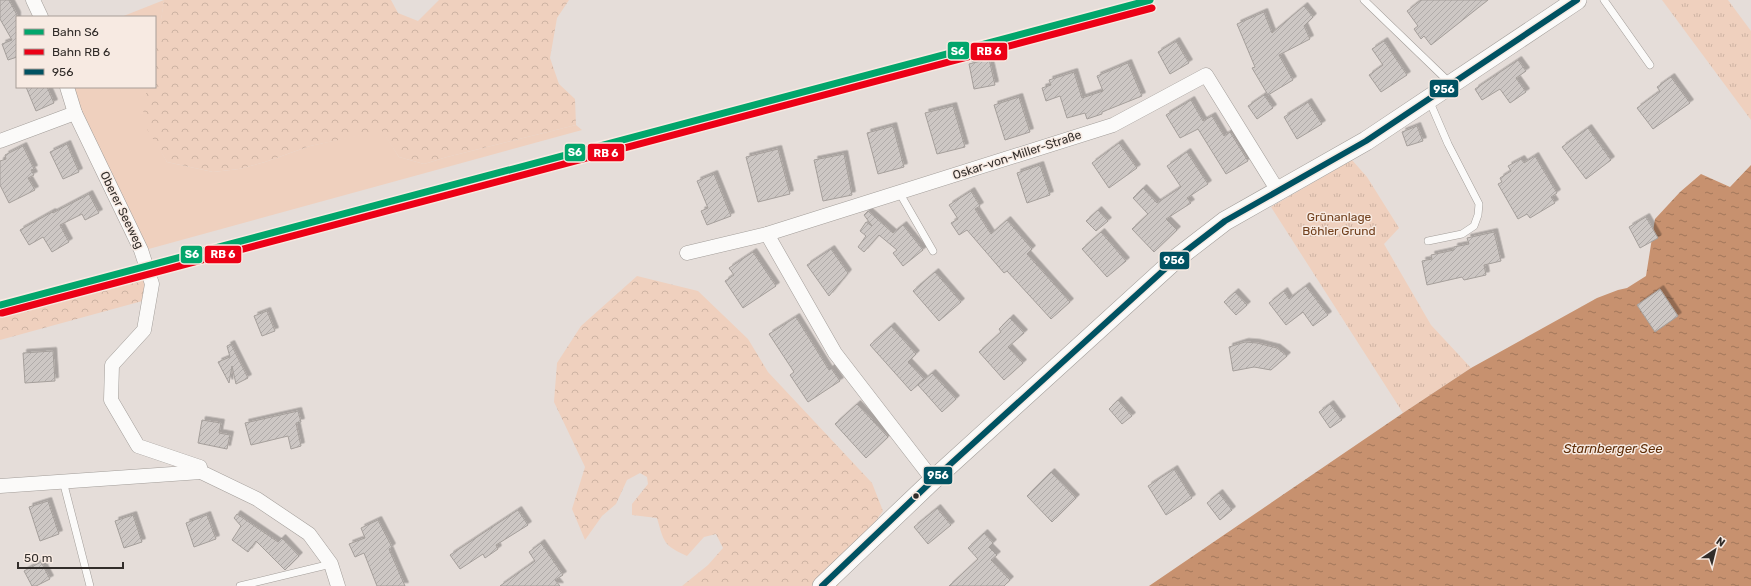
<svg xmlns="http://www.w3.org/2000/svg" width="1751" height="586" viewBox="0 0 1751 586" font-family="Rubik,sans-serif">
<defs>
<pattern id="forest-crowns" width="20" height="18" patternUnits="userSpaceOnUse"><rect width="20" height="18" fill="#efd0be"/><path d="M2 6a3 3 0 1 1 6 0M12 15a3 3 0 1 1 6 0" fill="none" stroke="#cdb3a3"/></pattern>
<pattern id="park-tufts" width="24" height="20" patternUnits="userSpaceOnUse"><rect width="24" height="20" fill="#efd0be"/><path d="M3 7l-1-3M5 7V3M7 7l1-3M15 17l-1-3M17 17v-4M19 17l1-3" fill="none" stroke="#cdb3a3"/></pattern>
<pattern id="water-ripples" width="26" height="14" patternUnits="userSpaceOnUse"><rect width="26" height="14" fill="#c7916f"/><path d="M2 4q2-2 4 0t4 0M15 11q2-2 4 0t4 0" fill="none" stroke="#a2775b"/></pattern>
<pattern id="building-hatch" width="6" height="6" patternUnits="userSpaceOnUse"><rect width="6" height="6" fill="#cdc7c4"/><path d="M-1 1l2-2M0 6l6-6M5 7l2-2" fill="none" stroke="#b0aba9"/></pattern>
<filter id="shadow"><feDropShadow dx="3.5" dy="-3.5" stdDeviation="0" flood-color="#0004"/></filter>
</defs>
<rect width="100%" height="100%" fill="#e5ddd9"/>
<!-- grass -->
<g fill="#efd0be">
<polygon points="164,0 156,56 155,58 155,17 121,17"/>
<polygon points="72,87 147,87 158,146 167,162 213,172 239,169 265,162 310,146 382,130 399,157 424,164 447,157 576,125 582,130 145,250 79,112"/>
</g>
<!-- forest -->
<g fill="url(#forest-crowns)">
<polygon points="164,0 391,0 398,13 418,21 439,0 569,0 557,18 550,58 559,84 575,99 576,125 447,157 424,164 399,157 382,131 310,146 265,162 239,169 213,172 167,162 142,121 147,87 155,87 155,58"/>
<polygon points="145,274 146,300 0,340 0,313"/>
<path d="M 637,276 L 698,291 L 748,339 L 768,372 L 872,483 L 883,511 L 864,537 L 838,586 L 682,586 L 708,565 L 723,548 L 716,534 L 704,537 L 687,556 C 663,545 664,542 657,518 L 632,515 L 632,504 L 648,484 L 647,477 L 640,473 L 627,480 L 616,504 L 602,516 L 585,540 L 572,509 L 585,467 L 554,402 L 557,363 L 581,326 Z"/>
</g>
<!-- park -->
<g fill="url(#park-tufts)">
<polygon points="1662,0 1728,0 1751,31 1751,120"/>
<polygon points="1352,160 1367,177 1399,228 1384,244 1431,325 1471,368 1403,413 1271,207"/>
</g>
<!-- water -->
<polygon fill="url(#water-ripples)" points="1751,165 1751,586 1149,586 1403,413 1471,368 1597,298 1618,290 1627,288 1646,276 1655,219 1680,192 1701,174 1730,187"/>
<!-- building -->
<g fill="url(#building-hatch)" stroke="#a59f9b" filter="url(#shadow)">
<polygon points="0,0 9,0 17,15 17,57 8,60 2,44 12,40 0,19"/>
<polygon points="1421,0 1488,0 1431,45 1424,36 1421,39 1414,29 1418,26 1407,11"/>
<polygon points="1304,6 1313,17 1304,26 1310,39 1279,55 1293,80 1268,95 1252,68 1255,67 1237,24 1264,12 1272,33"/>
<polygon points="1176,41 1189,63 1170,74 1158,52"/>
<polygon points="1384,41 1407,75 1381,92 1369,75 1383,65 1372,49"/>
<polygon points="989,59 995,85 974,89 969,64"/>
<polygon points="1518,60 1526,71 1516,78 1526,92 1510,103 1500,89 1482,100 1475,89"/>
<polygon points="1128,63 1142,96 1102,112 1102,114 1087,119 1085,113 1067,118 1060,96 1046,101 1042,88 1051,85 1049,80 1074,72 1082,98 1103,91 1097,76"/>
<polygon points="1671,77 1690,103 1653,129 1637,108 1660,91 1657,87"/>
<polygon points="26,87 47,87 54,103 36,111"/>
<polygon points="1264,95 1273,108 1257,119 1248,106"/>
<polygon points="1019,97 1030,132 1005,140 994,105"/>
<polygon points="1191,100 1203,121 1212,116 1224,136 1230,132 1248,161 1226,174 1198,129 1180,138 1166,115"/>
<polygon points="1308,102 1322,124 1297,139 1284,117"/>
<polygon points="953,106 965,147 937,154 925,113"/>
<polygon points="893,126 904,167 878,174 867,133"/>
<polygon points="1417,126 1423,141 1407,146 1402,132"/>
<polygon points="1588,128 1611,160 1586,179 1562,147"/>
<polygon points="1119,143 1137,168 1109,188 1092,163"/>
<polygon points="67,144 79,172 63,179 50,152"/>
<polygon points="23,146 34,169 31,170 34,175 28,178 35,190 9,203 0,185 0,161 6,159 5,155"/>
<polygon points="778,149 790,194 758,202 746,157"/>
<polygon points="1187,152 1208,184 1187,198 1191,203 1166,219 1177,230 1154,252 1132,229 1148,214 1133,198 1143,188 1157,203 1181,187 1167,166"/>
<polygon points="844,154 852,195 823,201 814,160"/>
<polygon points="1535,156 1557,193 1551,197 1555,203 1530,218 1527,214 1518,219 1498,184 1502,182 1500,178 1511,171 1508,166 1521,159 1524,163"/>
<polygon points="1040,165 1050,195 1027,203 1017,173"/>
<polygon points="714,174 731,216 707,225 701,211 708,208 697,181"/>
<polygon points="971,191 980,206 975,209 991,234 1007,220 1032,249 1027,254 1070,302 1051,319 1007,271 1004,273 967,230 959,235 951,223 958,219 949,205"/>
<polygon points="89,194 99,213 85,220 82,214 60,225 69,242 52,252 43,237 29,245 20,230 52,212 53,213"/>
<polygon points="1098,210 1108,221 1096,231 1086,221"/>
<polygon points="868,211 893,233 903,225 923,250 903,266 893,253 897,250 879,235 864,252 858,247 866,236 860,231 866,222 872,226 864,215"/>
<polygon points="1646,217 1658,238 1640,248 1629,227"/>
<polygon points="1101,232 1126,261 1107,277 1082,249"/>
<polygon points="1494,232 1501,261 1484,265 1486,275 1464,280 1462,277 1427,285 1422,261 1432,259 1431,255 1454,250 1454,247 1469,244 1467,238"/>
<polygon points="831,249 848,273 829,296 807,265"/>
<polygon points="753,252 776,286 743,308 725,281 734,275 729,268"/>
<polygon points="935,272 961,302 939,321 913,291"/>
<polygon points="1306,286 1328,315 1313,326 1303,312 1286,325 1269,303 1284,291 1289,299"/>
<polygon points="1660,289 1678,316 1655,332 1637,305"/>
<polygon points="1235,292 1247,305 1236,315 1224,302"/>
<polygon points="267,311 275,331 262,336 254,316"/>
<polygon points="796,317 829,370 831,368 840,381 808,402 790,375 794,372 769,334"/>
<polygon points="1010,318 1024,333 1008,347 1023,363 1004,380 979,352 1001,332 999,329"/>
<polygon points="891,326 916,354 908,362 924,379 911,391 870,345"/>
<polygon points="1245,342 1257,343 1277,348 1287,356 1271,370 1254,367 1233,371 1229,347"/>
<polygon points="231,344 248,378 236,384 232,366 229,383 218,362 230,357 227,346"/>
<polygon points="53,351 55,381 25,383 23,353"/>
<polygon points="932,373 956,399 942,412 918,385"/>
<polygon points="1118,400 1132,416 1122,424 1109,409"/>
<polygon points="857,404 888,437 866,458 835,424"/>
<polygon points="1330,404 1342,420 1330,428 1319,412"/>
<polygon points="298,411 301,422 296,423 301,446 291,449 288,436 251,445 245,423"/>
<polygon points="202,420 221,423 219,433 230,435 227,449 198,443"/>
<polygon points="1174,469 1192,498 1166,515 1148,486"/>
<polygon points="1051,472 1076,498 1052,522 1027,496"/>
<polygon points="1219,493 1232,510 1220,520 1207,503"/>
<polygon points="48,501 59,534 40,541 29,507"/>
<polygon points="937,508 951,525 928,544 914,527"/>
<polygon points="518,510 528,525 496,545 498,549 485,558 483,554 460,569 450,555"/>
<polygon points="237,514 278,542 282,538 299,556 285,570 256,541 248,552 232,540 241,526 234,518"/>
<polygon points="133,515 142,542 124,548 115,521"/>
<polygon points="207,515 216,539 194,547 186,523"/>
<polygon points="378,520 392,547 389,549 405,586 377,586 364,553 355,557 349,544 365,538 361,528"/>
<polygon points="984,533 993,543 989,547 997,555 991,560 1010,580 1004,586 949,586 978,559 968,548"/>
<polygon points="541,543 563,575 555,580 560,586 500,586 535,561 529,552"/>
<polygon points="41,562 50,579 36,586 32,586 24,571"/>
</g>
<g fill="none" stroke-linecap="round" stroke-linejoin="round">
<defs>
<g id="service">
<polyline points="1364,0 1450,83"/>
<polyline points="1604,0 1650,65"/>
<polyline points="899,192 933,251"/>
<polyline points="1428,241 1462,234 1474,226 1478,215 1479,204 1448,144 1429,100"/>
<polyline points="63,481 90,586"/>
<polyline points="240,586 331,564"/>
</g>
<g id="minor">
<polyline points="33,0 41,17"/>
<polyline points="67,87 75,113 141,250 152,284 144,330 112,365 111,400 138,446 200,467 201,472 257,499 309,534 331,564 338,586"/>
<polyline points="0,141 75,113"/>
<polyline points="767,234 835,353 933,480"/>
<polyline points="687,253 767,234 1113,125 1206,75 1278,191"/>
<polyline points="0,486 201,472"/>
</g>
<polyline id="secondary" points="822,586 933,480 1177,258 1225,221 1366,141 1577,0"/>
</defs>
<!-- service casing -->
<use href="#service" stroke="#a29d99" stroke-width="8"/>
<!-- minor casing -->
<use href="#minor" stroke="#a29d99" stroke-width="15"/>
<!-- secondary casing -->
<use href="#secondary" stroke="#a29d99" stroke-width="20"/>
<!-- service -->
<use href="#service" stroke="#fbfaf9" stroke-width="7"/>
<!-- minor -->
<use href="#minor" stroke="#fbfaf9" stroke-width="14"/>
<!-- secondary -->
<use href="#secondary" stroke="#fbfaf9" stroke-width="19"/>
<defs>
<polyline id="bus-1" points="822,586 933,480 1177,258 1225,221 1366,141 1577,0"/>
</defs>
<!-- bus-1 casing -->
<use href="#bus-1" stroke="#f7eae2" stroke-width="9"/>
<!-- bus-1 -->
<use href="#bus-1" stroke="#005262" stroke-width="6"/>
<defs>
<polyline id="rail-1" points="0,305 1150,0"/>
<polyline id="rail-2" points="2,313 1152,8"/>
</defs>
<!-- rail-1 casing -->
<use href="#rail-1" stroke="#f7eae2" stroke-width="10"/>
<!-- rail-2 casing -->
<use href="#rail-2" stroke="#f7eae2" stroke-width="10"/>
<!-- rail-1 -->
<use href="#rail-1" stroke="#02a66c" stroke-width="7"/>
<!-- rail-2 -->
<use href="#rail-2" stroke="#ec0016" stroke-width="7"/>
</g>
<!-- markers -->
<circle fill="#322d2a" stroke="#f7eae2" stroke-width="1.5" cx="916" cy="496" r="3.5"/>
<g text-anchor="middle" stroke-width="3" stroke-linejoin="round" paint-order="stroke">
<!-- street labels -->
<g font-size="12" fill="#322d2a" stroke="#f7eae2">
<text transform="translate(1017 155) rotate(-18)" y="4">Oskar-von-Miller-Straße</text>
<text transform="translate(122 210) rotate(64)" y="4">Oberer Seeweg</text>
</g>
<!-- park labels -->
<g font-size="12" fill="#72401d" stroke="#f7eae2">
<text x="1339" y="221">Grünanlage<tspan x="1339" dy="14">Böhler Grund</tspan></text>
</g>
<!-- water labels -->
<g font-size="13" font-style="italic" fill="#5f2e08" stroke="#f7eae2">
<text x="1613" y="453">Starnberger See</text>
</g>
</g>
<g stroke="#f7eae2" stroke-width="1.5">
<rect x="947" y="41" width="23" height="19" rx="4" fill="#02a66c"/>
<rect x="970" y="42" width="38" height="19" rx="4" fill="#ec0016"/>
<rect x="1429" y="79" width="30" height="19" rx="4" fill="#005262"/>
<rect x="564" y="143" width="22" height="19" rx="4" fill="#02a66c"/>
<rect x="587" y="143" width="38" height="19" rx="4" fill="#ec0016"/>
<rect x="180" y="245" width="23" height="19" rx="4" fill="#02a66c"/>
<rect x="204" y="245" width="38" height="19" rx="4" fill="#ec0016"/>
<rect x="1159" y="251" width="31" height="19" rx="4" fill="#005262"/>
<rect x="923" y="466" width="30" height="19" rx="4" fill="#005262"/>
</g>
<g font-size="11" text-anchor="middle" font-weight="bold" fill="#fff">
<text x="958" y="55">S6</text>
<text x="989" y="55">RB 6</text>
<text x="1444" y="93">956</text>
<text x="575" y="156">S6</text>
<text x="606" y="157">RB 6</text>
<text x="192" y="258">S6</text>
<text x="223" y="258">RB 6</text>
<text x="1174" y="264">956</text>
<text x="938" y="479">956</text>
</g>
<!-- legend -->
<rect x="16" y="16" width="140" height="72" fill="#f7eae2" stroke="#a89e98"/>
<rect x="24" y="29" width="20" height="6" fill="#02a66c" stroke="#a89e98"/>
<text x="52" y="36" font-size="12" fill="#322d2a">Bahn S6</text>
<rect x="24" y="49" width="20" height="6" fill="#ec0016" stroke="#a89e98"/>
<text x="52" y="56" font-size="12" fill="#322d2a">Bahn RB 6</text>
<rect x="24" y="69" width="20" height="6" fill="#005262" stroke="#a89e98"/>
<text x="52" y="76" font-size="12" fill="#322d2a">956</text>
<!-- north arrow -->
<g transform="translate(1715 550) rotate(35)" stroke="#f7eae2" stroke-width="3" paint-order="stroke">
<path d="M0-3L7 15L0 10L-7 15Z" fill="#322d2a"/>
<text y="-6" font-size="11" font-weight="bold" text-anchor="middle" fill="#322d2a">N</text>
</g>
<!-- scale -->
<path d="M18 562v6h105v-6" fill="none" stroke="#322d2a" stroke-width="2"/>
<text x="24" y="562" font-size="12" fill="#322d2a" stroke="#f7eae2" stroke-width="3" paint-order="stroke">50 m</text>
</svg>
